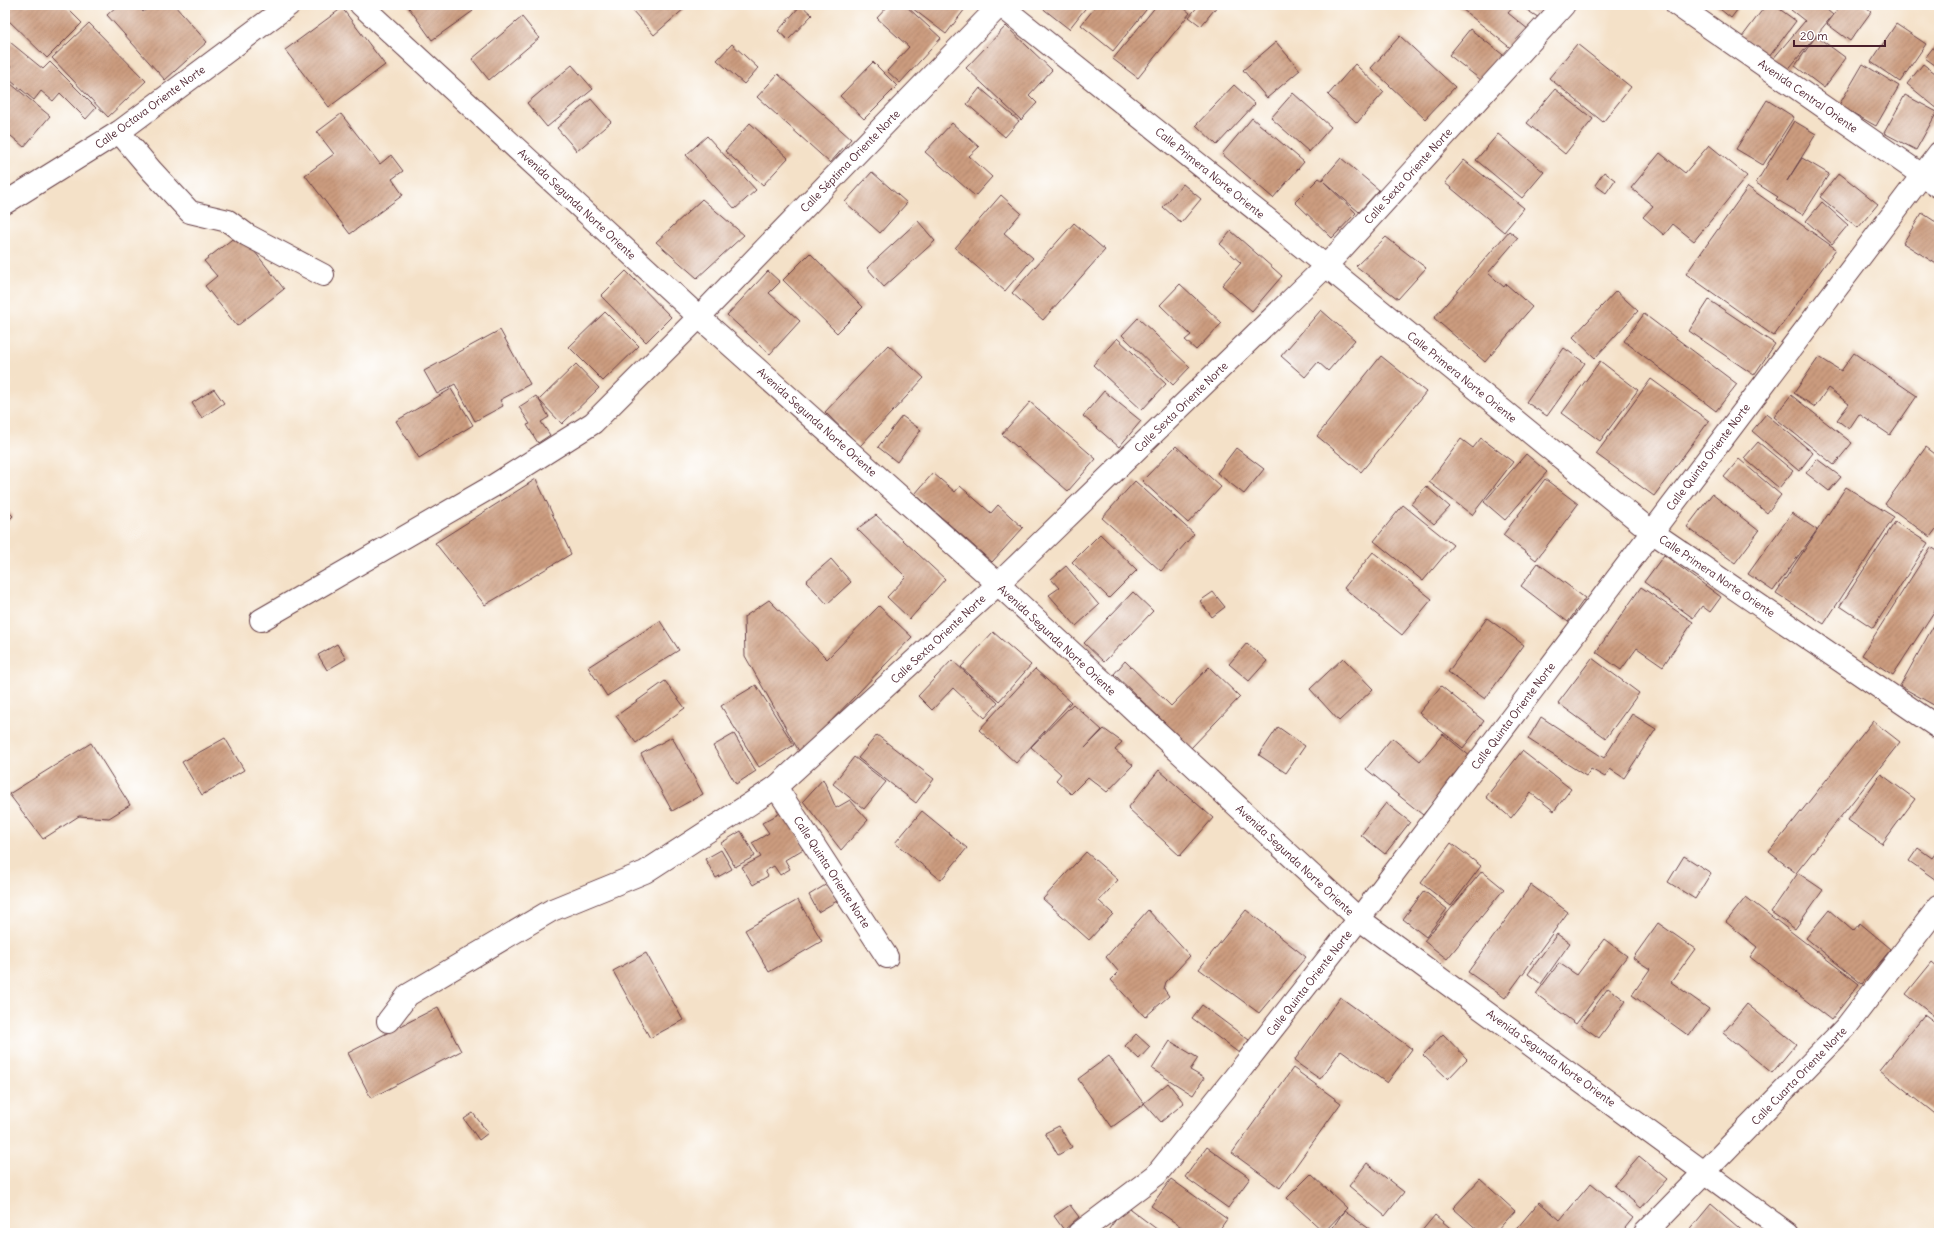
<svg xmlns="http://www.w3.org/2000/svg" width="1944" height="1238" viewBox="0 0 1944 1238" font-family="Delius,sans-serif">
<defs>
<pattern id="building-hatch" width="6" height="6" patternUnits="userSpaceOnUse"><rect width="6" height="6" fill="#cc9c7f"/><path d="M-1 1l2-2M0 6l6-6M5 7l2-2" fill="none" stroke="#a87f68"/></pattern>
</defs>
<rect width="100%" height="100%" fill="#fff"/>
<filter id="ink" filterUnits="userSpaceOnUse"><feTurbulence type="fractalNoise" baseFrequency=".025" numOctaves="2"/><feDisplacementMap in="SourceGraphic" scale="8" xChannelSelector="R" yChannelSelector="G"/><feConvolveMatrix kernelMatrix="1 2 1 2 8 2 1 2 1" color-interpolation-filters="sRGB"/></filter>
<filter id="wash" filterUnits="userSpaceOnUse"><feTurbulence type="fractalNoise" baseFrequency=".012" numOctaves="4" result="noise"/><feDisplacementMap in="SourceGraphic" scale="16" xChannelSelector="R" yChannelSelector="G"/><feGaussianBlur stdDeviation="0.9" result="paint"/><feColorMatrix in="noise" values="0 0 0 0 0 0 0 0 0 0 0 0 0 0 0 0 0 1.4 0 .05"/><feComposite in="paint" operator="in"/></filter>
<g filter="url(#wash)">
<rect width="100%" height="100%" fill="#f4e1c8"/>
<g id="blocks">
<!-- building -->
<g fill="url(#building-hatch)">
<polygon points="8,5 64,5 82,23 47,58 5,17 5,8"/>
<polygon points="118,5 137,5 143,12 151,5 174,5 207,42 165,80 107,15"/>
<polygon points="407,5 469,5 473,11 432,40"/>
<polygon points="638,5 682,5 685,8 654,35 632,10"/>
<polygon points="801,5 812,15 788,40 778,31"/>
<polygon points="889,5 905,5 941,38 900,83 887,71 909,47 877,18"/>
<polygon points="908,5 968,5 946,34"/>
<polygon points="1043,5 1088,5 1069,29 1041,7"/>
<polygon points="1097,5 1150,5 1113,51 1081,25"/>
<polygon points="1157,5 1180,5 1190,13 1138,78 1113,59"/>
<polygon points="1199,5 1218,5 1201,26 1189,17"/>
<polygon points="1457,5 1513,5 1514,6 1508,13 1529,30 1513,50"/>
<polygon points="1519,5 1562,5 1547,23"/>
<polygon points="1715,5 1741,5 1731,18"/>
<polygon points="1766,5 1774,5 1796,21 1769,57 1742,37"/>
<polygon points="1795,5 1821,5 1833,15 1786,72 1772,60 1805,21 1791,10"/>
<polygon points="1841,5 1862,5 1871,12 1850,41 1827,24"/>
<polygon points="342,8 385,65 329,107 285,50"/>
<polygon points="522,17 539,38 489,80 472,59"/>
<polygon points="89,23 146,81 108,117 52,58"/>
<polygon points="1896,24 1926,44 1900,82 1871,62"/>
<polygon points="1006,26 1052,70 1029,95 1037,103 1021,120 966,68"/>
<polygon points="1470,29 1507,58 1486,84 1449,55"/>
<polygon points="1400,36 1455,87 1425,119 1371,68"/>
<polygon points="1816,36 1846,58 1824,88 1795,66"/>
<polygon points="5,38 43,69 50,62 96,108 86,119 60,93 53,101 41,91 34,100 5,76 11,67 5,62"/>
<polygon points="1939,40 1939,68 1925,58"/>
<polygon points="1276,42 1300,70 1267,98 1243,70"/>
<polygon points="732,44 758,68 744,84 717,60"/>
<polygon points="1577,44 1631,87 1603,122 1549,78"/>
<polygon points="873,62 897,86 864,119 840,96"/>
<polygon points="1355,64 1384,92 1357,123 1328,95"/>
<polygon points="1863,64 1899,86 1876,126 1839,105"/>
<polygon points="1923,64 1939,76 1939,110 1907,84"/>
<polygon points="572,65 593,89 547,127 527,103"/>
<polygon points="778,74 851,139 830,163 757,97"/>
<polygon points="5,79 50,116 24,147 5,131"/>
<polygon points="1234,85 1255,104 1217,145 1196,125"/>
<polygon points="980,88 1019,121 1005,137 967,104"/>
<polygon points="1555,89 1593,119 1565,154 1527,123"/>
<polygon points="1293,93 1331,127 1309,152 1271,118"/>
<polygon points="1905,95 1937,112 1916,150 1884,133"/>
<polygon points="591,99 611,122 577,151 557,128"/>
<polygon points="1767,100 1794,117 1763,165 1736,149"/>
<polygon points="341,114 380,164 391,155 403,171 392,179 403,195 350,234 305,175 334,154 317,132"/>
<polygon points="1252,118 1304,162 1273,198 1222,154"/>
<polygon points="1794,121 1816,134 1787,181 1802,158 1829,174 1803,215 1776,199 1778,197 1756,183"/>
<polygon points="750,123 788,158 763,185 725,151"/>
<polygon points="952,123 979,147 969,156 992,177 975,196 925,152"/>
<polygon points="1498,134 1544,172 1522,198 1476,160"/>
<polygon points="707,136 756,190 735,209 686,155"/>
<polygon points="1709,145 1747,176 1694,241 1673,224 1664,235 1643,217 1653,206 1631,188 1660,153 1685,173"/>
<polygon points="1341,158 1379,190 1359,212 1324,182 1356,213 1332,238 1295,202 1319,178 1322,180"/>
<polygon points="1464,160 1524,208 1504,232 1445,183"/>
<polygon points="872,172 907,203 880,233 845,202"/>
<polygon points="1604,172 1615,180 1606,193 1595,185"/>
<polygon points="1839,173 1878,204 1858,228 1820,197"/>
<polygon points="1183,184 1201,199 1181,223 1163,207"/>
<polygon points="1748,187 1836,249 1774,336 1686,274"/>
<polygon points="1001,195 1021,213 1004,233 1033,258 1005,291 955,248"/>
<polygon points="702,199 744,235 697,278 656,242"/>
<polygon points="1822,202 1848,225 1832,244 1806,221"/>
<polygon points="1922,213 1939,224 1938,265 1903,243"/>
<polygon points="918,221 935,241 884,287 867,268"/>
<polygon points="1074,223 1105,250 1043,320 1012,293"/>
<polygon points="1231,231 1282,276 1252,311 1222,285 1241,263 1220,244"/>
<polygon points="1509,231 1518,238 1488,273 1504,287 1506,284 1532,307 1485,362 1434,318"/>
<polygon points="240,233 284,289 237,326 205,286 217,276 204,261"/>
<polygon points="1386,237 1426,268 1398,299 1356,266"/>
<polygon points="810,253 863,307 837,333 783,280"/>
<polygon points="626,271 671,317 646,342 601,296"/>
<polygon points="768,271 780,282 769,293 800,321 770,354 727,315"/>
<polygon points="1180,284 1222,323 1196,350 1185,340 1191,335 1160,305"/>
<polygon points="1616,291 1638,311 1595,358 1573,337"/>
<polygon points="1709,300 1775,344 1754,375 1689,331"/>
<polygon points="1321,310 1355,340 1328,371 1318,362 1305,377 1281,356"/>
<polygon points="605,312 639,346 603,381 569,347"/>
<polygon points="1644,314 1737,384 1716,411 1624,341"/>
<polygon points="1138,318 1190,367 1173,385 1122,335"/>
<polygon points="500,330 530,384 500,400 503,406 475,421 455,384 437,394 424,371"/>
<polygon points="1117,338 1166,384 1142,410 1093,365"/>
<polygon points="888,345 924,378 860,446 825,412"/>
<polygon points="1564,348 1585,363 1547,416 1526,402"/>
<polygon points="1854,353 1917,396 1890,435 1859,414 1849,429 1837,420 1849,404 1828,388 1815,407 1794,393 1819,357 1841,371"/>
<polygon points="1381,356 1426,392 1361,472 1317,436"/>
<polygon points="1600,361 1638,390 1600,441 1562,413"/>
<polygon points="576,364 599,388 562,424 539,400 549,417 541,422 550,435 538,443 527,425 530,424 519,407 536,396 539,400"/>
<polygon points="1651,379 1709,421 1654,496 1596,454"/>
<polygon points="214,389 224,403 202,418 192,403"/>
<polygon points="451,389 473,425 419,458 396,421"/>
<polygon points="1104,391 1141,421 1119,447 1083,416"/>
<polygon points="1791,395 1852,443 1834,465 1774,417"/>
<polygon points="1030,402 1096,459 1068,491 1002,434"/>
<polygon points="1766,414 1813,453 1799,471 1752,431"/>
<polygon points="902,416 921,430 897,462 878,447"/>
<polygon points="1481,438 1513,462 1472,515 1429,482 1461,439 1473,448"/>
<polygon points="1758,442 1793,471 1779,488 1744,458"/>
<polygon points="1176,446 1221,487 1188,523 1142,481"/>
<polygon points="1926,447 1939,457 1939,525 1930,537 1885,504"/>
<polygon points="1236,448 1264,469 1244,494 1217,473"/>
<polygon points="1526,454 1547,472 1505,520 1484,502"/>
<polygon points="1739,459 1781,495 1767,513 1724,477"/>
<polygon points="1817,459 1841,477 1829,491 1806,473"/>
<polygon points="933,473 955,492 960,486 991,513 998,505 1023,528 992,562 915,494"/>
<polygon points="536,479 571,554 485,605 435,543"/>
<polygon points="1545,479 1578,504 1536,560 1503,535"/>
<polygon points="1135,481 1194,534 1161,571 1102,518"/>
<polygon points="1426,486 1450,507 1434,524 1411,504"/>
<polygon points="1846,487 1894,517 1824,624 1776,593"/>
<polygon points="1712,494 1759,531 1735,563 1687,527"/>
<polygon points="1403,505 1453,545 1423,581 1374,541"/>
<polygon points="5,508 13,516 5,524"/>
<polygon points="1792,513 1817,530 1773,591 1748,574"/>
<polygon points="876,515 945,579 910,619 887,597 906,577 857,529"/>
<polygon points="1895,522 1928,543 1873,628 1840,606"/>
<polygon points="1100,534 1137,570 1109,598 1072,562"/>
<polygon points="1931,547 1939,552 1939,604 1893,675 1862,655"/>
<polygon points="1373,552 1432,599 1402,635 1344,588"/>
<polygon points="1664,555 1721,597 1710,612 1702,606 1693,618 1644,582"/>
<polygon points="831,559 851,582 827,604 806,581"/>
<polygon points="1538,563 1585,598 1568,622 1521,586"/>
<polygon points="1066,566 1099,605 1076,626 1049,595 1059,588 1051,579"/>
<polygon points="1641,587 1693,622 1663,666 1637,648 1621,670 1596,652"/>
<polygon points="1133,592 1153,611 1104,662 1084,643"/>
<polygon points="1213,592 1225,607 1212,617 1200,601"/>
<polygon points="769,600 827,659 879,606 912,637 800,753 745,656 744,617"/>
<polygon points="1939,616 1939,708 1900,686"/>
<polygon points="1487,618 1524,645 1485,699 1448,672"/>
<polygon points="660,621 679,650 607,696 588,667"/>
<polygon points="993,632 1031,665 999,701 961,667"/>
<polygon points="1247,643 1267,661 1249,681 1229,664"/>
<polygon points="337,644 346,659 327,670 318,655"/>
<polygon points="1343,658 1373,689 1339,721 1310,689"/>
<polygon points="1592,658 1639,693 1606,738 1558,703"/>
<polygon points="952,660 998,703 985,718 953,688 932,710 918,696"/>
<polygon points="1125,661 1171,706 1209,667 1240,697 1191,748 1114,674"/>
<polygon points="1035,669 1071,702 1016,763 979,730"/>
<polygon points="665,681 685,708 636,743 616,716"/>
<polygon points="756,685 794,745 759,767 721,706"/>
<polygon points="1441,686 1484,721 1463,748 1419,713"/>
<polygon points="1073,704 1102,730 1085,748 1104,729 1122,742 1115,750 1133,765 1107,792 1088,777 1071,794 1056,780 1061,774 1031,747"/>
<polygon points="1632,714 1656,729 1624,778 1610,769 1605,777 1591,769 1586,776 1528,739 1541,717 1604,758"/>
<polygon points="1873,721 1900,742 1796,873 1769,852"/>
<polygon points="1278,727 1305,746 1286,773 1259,755"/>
<polygon points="734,734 756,771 736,784 713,746"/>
<polygon points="1443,734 1471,757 1423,815 1366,769 1392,738 1420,761"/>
<polygon points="877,735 934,779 916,803 858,758"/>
<polygon points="672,737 703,794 672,811 641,754"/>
<polygon points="225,738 244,770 202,795 182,762"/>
<polygon points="91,743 130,805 109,818 79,816 43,839 9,794"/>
<polygon points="1522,751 1571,789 1554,811 1531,793 1511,818 1486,797"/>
<polygon points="854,757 886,782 864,809 833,784"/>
<polygon points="1159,770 1213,818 1180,856 1128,808"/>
<polygon points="1881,774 1915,799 1882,844 1848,820"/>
<polygon points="823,779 836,808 850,800 868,820 841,850 803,801"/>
<polygon points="1386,803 1410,822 1385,854 1361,835"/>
<polygon points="784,811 805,848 785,860 790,869 780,875 774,866 765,871 768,876 753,885 742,867 761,857 752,843 769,833 762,823"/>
<polygon points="922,811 967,848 941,880 895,843"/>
<polygon points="741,831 755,856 735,867 721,843"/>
<polygon points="1451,843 1481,866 1451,906 1421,883"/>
<polygon points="1918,848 1932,858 1939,848 1939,882 1909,861"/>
<polygon points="721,850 732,869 716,878 705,859"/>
<polygon points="1086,852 1118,880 1099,901 1113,914 1089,940 1043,899"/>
<polygon points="1684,856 1711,873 1695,899 1668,882"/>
<polygon points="1482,871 1504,889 1447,959 1424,941"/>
<polygon points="1798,873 1823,890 1795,929 1771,912"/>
<polygon points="827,884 837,901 818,912 809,895"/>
<polygon points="1531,885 1568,912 1505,998 1468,972"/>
<polygon points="1424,891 1447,909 1426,937 1403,919"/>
<polygon points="1746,897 1859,984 1831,1020 1750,957 1757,947 1726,922"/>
<polygon points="798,900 822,941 769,972 745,930"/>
<polygon points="1148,910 1190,956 1166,982 1164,989 1169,996 1145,1017 1111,980 1119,972 1106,957"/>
<polygon points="1246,910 1306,957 1259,1013 1199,969"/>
<polygon points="1829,910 1853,931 1860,923 1891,949 1862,984 1806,938"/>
<polygon points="1658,923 1695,949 1671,982 1709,1009 1689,1036 1632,995 1650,969 1633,958"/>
<polygon points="1557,934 1570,943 1541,984 1528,974"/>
<polygon points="1604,939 1627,956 1576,1024 1536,994 1559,963 1577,975"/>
<polygon points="646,953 683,1020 650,1038 613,971"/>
<polygon points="1932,962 1939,968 1939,1020 1906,994"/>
<polygon points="1608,988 1626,1001 1599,1038 1581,1025"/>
<polygon points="1340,997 1412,1049 1387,1083 1341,1050 1320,1079 1294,1061"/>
<polygon points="1747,1004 1796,1044 1772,1073 1723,1033"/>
<polygon points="1202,1005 1249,1040 1239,1053 1192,1018"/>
<polygon points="438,1007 461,1051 371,1098 348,1053"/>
<polygon points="1924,1015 1939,1026 1939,1117 1880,1070"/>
<polygon points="1136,1034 1150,1047 1139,1059 1125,1046"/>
<polygon points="1443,1034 1467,1059 1448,1079 1423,1055"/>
<polygon points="1170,1041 1198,1058 1190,1070 1204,1078 1193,1095 1152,1069"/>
<polygon points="1109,1056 1144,1104 1112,1127 1078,1079"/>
<polygon points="1293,1068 1341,1103 1280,1188 1232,1153"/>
<polygon points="1168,1083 1184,1103 1161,1122 1144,1103"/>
<polygon points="473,1113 488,1133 479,1140 464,1119"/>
<polygon points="1059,1126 1072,1147 1058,1155 1045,1133"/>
<polygon points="1207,1147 1250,1178 1228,1208 1185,1177"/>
<polygon points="1639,1156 1667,1179 1641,1208 1614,1185"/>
<polygon points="1367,1163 1404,1192 1385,1216 1349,1186"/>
<polygon points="1311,1174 1347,1208 1324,1232 1287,1198"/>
<polygon points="1171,1179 1227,1219 1217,1233 1190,1233 1151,1206"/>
<polygon points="1480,1179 1515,1211 1495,1233 1481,1233 1453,1208"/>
<polygon points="1591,1183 1633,1218 1621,1233 1513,1233 1539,1202 1560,1220"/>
<polygon points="1711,1204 1745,1233 1687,1233"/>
<polygon points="1070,1205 1079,1217 1064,1230 1054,1216"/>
<polygon points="1126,1206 1162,1233 1106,1233"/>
<polygon points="1344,1211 1371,1230 1369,1233 1329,1233"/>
<polygon points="1435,1215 1456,1233 1420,1233"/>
</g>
</g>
</g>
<g filter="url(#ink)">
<use href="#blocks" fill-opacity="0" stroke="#643c43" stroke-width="1"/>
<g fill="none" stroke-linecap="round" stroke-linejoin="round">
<defs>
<g id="minor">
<polyline points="361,5 699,317 998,584 1359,919 1787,1233"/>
<polyline points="1000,5 1326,266 1652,532 1939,728"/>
<polyline points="1677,5 1939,187"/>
<polyline points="119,132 152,171 190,212 228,221 247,235 323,275"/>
<polyline points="5,203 119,132 289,5"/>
<polyline points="261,620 493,486 593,423 699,317 1000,5"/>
<polyline points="776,787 887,957"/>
<polyline points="388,1021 408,995 552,910 645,872 776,787 998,584 1326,266 1564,5"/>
<polyline points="1079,1233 1156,1175 1234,1078 1359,919 1939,153"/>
<polyline points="1645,1233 1846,1027 1939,906"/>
</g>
</defs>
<!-- minor casing -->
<use href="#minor" stroke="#643c43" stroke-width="24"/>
<!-- minor -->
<use href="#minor" stroke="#fff" stroke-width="22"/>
</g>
</g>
<g text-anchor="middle" stroke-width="3" stroke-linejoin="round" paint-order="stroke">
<!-- street labels -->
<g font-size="11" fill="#4a1f2b" stroke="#fff">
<text transform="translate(1808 96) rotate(35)" y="4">Avenida Central Oriente</text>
<text transform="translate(150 107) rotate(-36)" y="4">Calle Octava Oriente Norte</text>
<text transform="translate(850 161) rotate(-46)" y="4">Calle Séptima Oriente Norte</text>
<text transform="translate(1210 173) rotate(39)" y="4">Calle Primera Norte Oriente</text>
<text transform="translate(1408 176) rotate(-48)" y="4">Calle Sexta Oriente Norte</text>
<text transform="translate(577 204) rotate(43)" y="4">Avenida Segunda Norte Oriente</text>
<text transform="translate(1462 377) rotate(39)" y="4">Calle Primera Norte Oriente</text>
<text transform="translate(1181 407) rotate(-44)" y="4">Calle Sexta Oriente Norte</text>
<text transform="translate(817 422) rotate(42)" y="4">Avenida Segunda Norte Oriente</text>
<text transform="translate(1708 457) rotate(-53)" y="4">Calle Quinta Oriente Norte</text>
<text transform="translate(1717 576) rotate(34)" y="4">Calle Primera Norte Oriente</text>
<text transform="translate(938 639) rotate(-43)" y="4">Calle Sexta Oriente Norte</text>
<text transform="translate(1057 640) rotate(43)" y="4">Avenida Segunda Norte Oriente</text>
<text transform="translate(1513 716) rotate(-53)" y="4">Calle Quinta Oriente Norte</text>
<text transform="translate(1295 860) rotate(43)" y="4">Avenida Segunda Norte Oriente</text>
<text transform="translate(832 872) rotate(57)" y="4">Calle Quinta Oriente Norte</text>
<text transform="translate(1309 983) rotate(-52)" y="4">Calle Quinta Oriente Norte</text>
<text transform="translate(1551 1058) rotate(36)" y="4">Avenida Segunda Norte Oriente</text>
<text transform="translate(1799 1076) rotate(-46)" y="4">Calle Cuarta Oriente Norte</text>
</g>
</g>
<!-- margin -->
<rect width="1944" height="1238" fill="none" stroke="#fff" stroke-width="20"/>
<!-- scale -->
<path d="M1794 40v6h91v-6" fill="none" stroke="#4a1f2b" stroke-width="2"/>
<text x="1800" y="40" font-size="12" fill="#4a1f2b" stroke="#ffffff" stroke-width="3" paint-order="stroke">20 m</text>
</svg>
